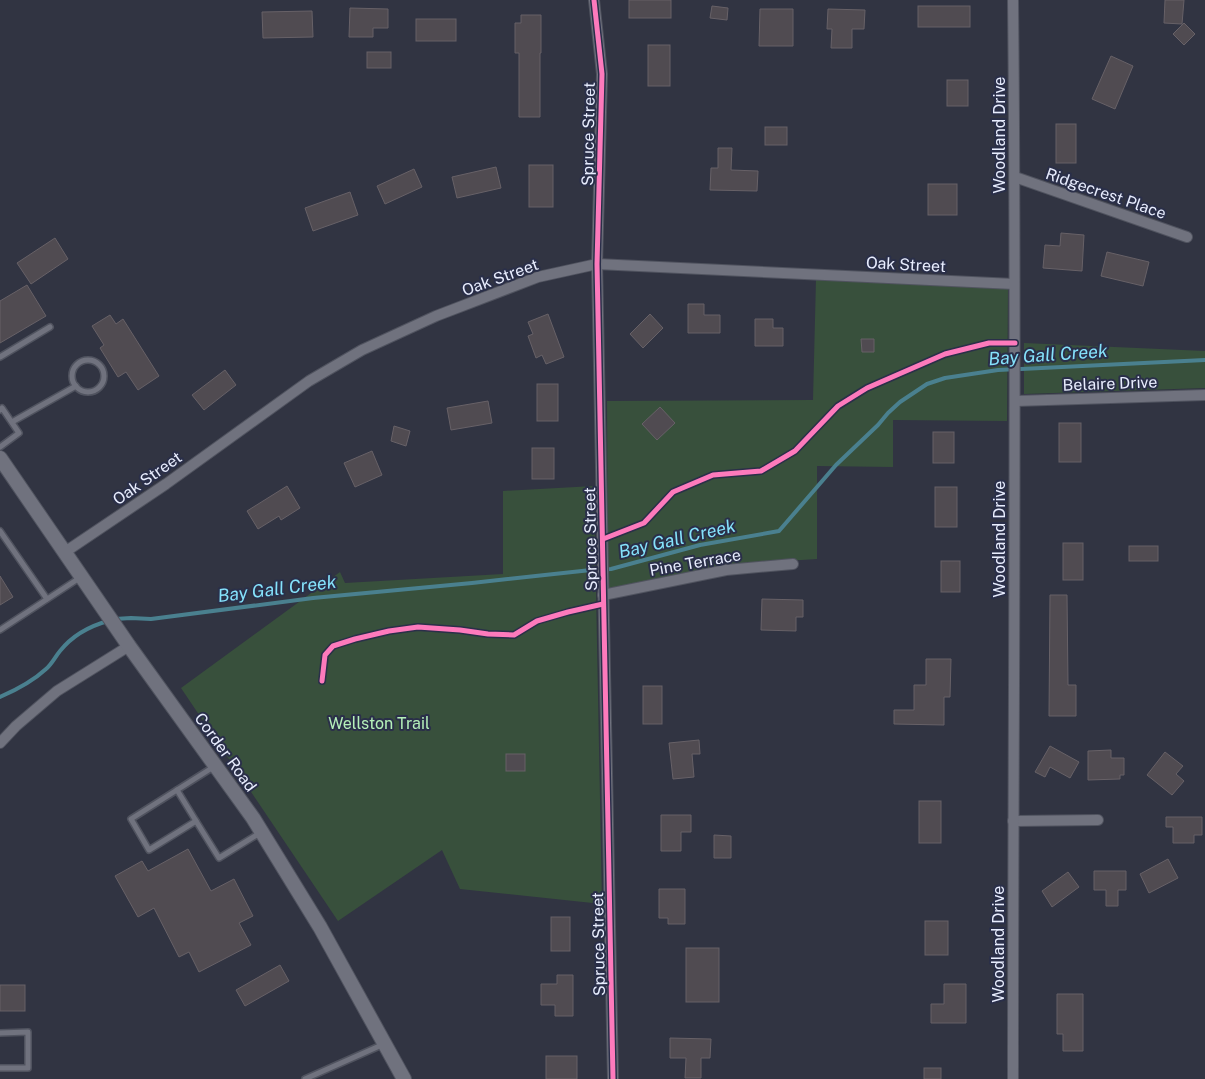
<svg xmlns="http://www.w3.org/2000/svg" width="1205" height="1079" viewBox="0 0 1205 1079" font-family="'Public Sans',sans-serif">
<rect width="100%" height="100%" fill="#313442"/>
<!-- green -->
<g fill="#38503c">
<polygon points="816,279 1008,288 1007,421 893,420 893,467 817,466 817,559 721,565 608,590 607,401 813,400"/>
<polygon points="1024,343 1205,351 1205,388 1024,394"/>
<polygon points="594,486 602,904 460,889 442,850 338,921 181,688 340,572 345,583 503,574 503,491"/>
</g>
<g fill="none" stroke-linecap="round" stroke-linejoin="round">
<!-- stream -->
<g stroke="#4a808f" stroke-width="4">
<polyline points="115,619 131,618 151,619 313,598 472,583 591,570 611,569 700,545 779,531 836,465 878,425 888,413 900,402 927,384 945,378 998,370 1205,360"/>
<path d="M 0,697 C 16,690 33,681 46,669 C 52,664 55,657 60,651 C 72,636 90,626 108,621"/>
</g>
</g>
<!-- building -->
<g fill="#504b51" stroke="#676167">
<rect x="629" y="0" width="42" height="18"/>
<polygon points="1165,0 1184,0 1182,24 1164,23"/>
<polygon points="712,6 728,8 727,20 710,18"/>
<rect x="918" y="6" width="52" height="21"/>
<polygon points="350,8 388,9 388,28 373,28 373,37 349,37"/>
<polygon points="760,9 793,9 793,46 759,46"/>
<polygon points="828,9 865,10 864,29 852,29 852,48 831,48 832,29 827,29"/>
<polygon points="312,11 313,37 263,38 262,12"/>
<polygon points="521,15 541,15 541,53 540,53 540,117 519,117 519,53 515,53 515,23 521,23"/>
<rect x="416" y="19" width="40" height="22"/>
<polygon points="1184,23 1195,34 1184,45 1173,34"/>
<rect x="648" y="45" width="22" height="41"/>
<rect x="367" y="52" width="24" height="16"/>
<polygon points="1111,56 1133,66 1115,109 1092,99"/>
<rect x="947" y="80" width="21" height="26"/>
<rect x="1056" y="124" width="20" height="39"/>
<rect x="765" y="127" width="22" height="18"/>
<polygon points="718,148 732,148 731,170 758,171 757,191 710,190 711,168 718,168"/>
<rect x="529" y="165" width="24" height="42"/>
<polygon points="496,167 501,188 457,198 452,177"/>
<polygon points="414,169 422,187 385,204 377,186"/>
<rect x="928" y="184" width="29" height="31"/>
<polygon points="350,192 358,215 313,231 305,208"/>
<polygon points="1061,233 1084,235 1082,271 1043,268 1045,245 1060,246"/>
<polygon points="55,238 68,259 31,284 17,263"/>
<polygon points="1107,252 1149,262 1143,286 1101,276"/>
<polygon points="27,285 46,316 0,343 0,301"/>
<polygon points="688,304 704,304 704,315 720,315 720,333 688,333"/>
<polygon points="548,314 564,357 546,364 542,355 536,358 528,336 533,334 528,322"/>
<polygon points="650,314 663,328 643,348 630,334"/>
<polygon points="110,315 116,324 123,319 159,376 138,390 126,372 118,377 100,348 104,345 92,326"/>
<polygon points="755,319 773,319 773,328 783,328 783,346 755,346"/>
<polygon points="861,339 874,339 874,352 862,352"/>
<polygon points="225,370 236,385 204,410 192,395"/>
<rect x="537" y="384" width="21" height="37"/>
<polygon points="488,401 492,423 451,430 447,408"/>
<polygon points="660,407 675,423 657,440 642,424"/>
<rect x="1059" y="423" width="22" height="39"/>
<polygon points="394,426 410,431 406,446 391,441"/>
<rect x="933" y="432" width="21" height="31"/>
<rect x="532" y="448" width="22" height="31"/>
<polygon points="372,451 382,475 355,487 344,463"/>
<polygon points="287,486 300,508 281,520 279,516 258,529 247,511"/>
<rect x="935" y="487" width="22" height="40"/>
<rect x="1063" y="543" width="20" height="37"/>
<rect x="1129" y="546" width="29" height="15"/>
<rect x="941" y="561" width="19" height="31"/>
<polygon points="0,576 13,597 0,605"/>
<polygon points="1050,595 1067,595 1068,685 1076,685 1076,716 1049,716"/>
<polygon points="762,599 803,600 803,617 796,617 796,631 761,630"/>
<polygon points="926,659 951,659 950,697 944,697 944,725 894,724 894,710 914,710 914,685 926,685"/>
<rect x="643" y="686" width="19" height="38"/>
<polygon points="699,740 700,754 692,754 694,777 673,779 669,743"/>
<polygon points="1050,746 1079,762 1070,778 1050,767 1045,777 1035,772"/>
<polygon points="1111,750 1111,758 1124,758 1124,775 1120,775 1120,779 1088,780 1088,751"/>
<polygon points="1165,752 1183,766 1176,774 1184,781 1172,795 1147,775"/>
<rect x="506" y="754" width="19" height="17"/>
<rect x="919" y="801" width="22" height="42"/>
<polygon points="661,815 691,815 691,832 681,832 681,851 661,851"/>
<polygon points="1166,817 1202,817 1202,835 1194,835 1194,843 1173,843 1173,827 1166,827"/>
<polygon points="714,835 731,836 731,858 714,858"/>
<polygon points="188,849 211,891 234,879 253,916 239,923 251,945 199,972 189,952 179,957 154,908 138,917 115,876 142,861 148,871"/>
<polygon points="1168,859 1178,878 1149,893 1140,874"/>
<polygon points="1094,871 1126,871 1126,890 1118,890 1118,906 1106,906 1106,890 1094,890"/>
<polygon points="1068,872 1079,887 1052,907 1042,891"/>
<polygon points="659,889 685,889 685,924 668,924 668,918 659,918"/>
<rect x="551" y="917" width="19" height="34"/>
<rect x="925" y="921" width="23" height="34"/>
<rect x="686" y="948" width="33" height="54"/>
<polygon points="280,965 289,981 245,1006 236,990"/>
<polygon points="557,975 573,975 573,1016 555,1016 555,1005 541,1005 541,984 557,984"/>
<polygon points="944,984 966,984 966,1023 931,1023 931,1004 944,1004"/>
<rect x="0" y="985" width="25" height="26"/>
<polygon points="1057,994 1083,994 1083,1051 1063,1051 1063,1034 1057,1034"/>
<polygon points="670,1038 711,1039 710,1058 701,1058 701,1078 685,1078 686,1058 670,1058"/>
<rect x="546" y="1056" width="31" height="23"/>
<rect x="924" y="1068" width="17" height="11"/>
</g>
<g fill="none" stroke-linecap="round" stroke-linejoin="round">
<defs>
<g id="service">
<polyline points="0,357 50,327"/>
<circle cx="88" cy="376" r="16"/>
<polyline points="0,410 2,408 19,433 0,447"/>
<polyline points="12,422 76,386"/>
<polyline points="0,531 47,599"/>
<polyline points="0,630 81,577"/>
<polyline points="215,766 131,819 149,850 196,821 219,858 260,833"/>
<polyline points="177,790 196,821"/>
<polyline points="0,1033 28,1032 28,1068 0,1068"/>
<polyline points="305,1079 384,1044"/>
</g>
<g id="minor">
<polyline points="594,0 602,74 597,264 613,1079"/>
<polyline points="1015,177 1187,237"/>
<polyline points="1015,401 1205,395"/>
<polyline points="65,552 166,484 309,381 362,350 436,316 538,277 597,264 1014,284"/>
<polyline points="603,595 726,570 793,564"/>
<polyline points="0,743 16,726 57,691 129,646"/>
<polyline points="1013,821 1098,820"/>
<path d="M 1013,1079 C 1013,719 1017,360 1013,0"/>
</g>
<polyline id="tertiary" points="0,458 129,646 253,818 320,927 404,1079"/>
</defs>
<!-- service casing -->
<use href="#service" stroke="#50535f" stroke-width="8"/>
<!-- minor casing -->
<use href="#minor" stroke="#50535f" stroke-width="12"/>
<!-- tertiary casing -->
<use href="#tertiary" stroke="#50535f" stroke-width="16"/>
<!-- service -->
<use href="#service" stroke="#70727e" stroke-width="5"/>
<!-- minor -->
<use href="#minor" stroke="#70727e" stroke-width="10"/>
<!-- tertiary -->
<use href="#tertiary" stroke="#70727e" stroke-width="14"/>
<defs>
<g id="cycleway">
<polyline points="594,0 602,74 597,264 613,1079"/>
<polyline points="603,539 644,523 673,492 713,475 761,471 795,451 838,406 867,388 945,354 989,343 1015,343"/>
<polyline points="322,681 325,655 333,646 355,639 389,631 418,627 460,630 488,634 514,635 537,621 568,612 603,604"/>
</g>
</defs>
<!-- cycleway casing -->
<use href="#cycleway" stroke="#2a2f49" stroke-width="8"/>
<!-- cycleway -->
<use href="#cycleway" stroke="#fd7abc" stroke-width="5"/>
</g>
<g text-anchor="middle" stroke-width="4" stroke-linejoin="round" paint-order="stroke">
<!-- street labels -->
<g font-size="16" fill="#e8edfe" stroke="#2a2f49">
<text transform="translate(588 134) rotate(-89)" y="6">Spruce Street</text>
<text transform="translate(999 135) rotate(-90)" y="6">Woodland Drive</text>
<text transform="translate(1106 193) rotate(19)" y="6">Ridgecrest Place</text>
<text transform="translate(906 264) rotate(3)" y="6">Oak Street</text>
<text transform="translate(500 277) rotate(-20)" y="6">Oak Street</text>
<text transform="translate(1110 383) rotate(-2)" y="6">Belaire Drive</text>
<text transform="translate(147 478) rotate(-35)" y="6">Oak Street</text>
<text transform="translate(590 539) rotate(-91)" y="6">Spruce Street</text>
<text transform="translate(999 539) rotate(-90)" y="6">Woodland Drive</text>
<text transform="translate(695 562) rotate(-10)" y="6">Pine Terrace</text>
<text transform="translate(226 752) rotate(54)" y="6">Corder Road</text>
<text transform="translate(598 944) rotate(-91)" y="6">Spruce Street</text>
<text transform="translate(998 944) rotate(-90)" y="6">Woodland Drive</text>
</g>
<!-- park labels -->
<g font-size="16" fill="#b5f0b9" stroke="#2a2f49">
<text x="379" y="729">Wellston Trail</text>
</g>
<!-- water labels -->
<g font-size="18" font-style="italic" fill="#85e2fb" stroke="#2a2f49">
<text transform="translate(1048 355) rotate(-4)" y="6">Bay Gall Creek</text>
<text transform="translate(677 539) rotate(-13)" y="6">Bay Gall Creek</text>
<text transform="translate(277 589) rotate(-7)" y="6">Bay Gall Creek</text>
</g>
</g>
</svg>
